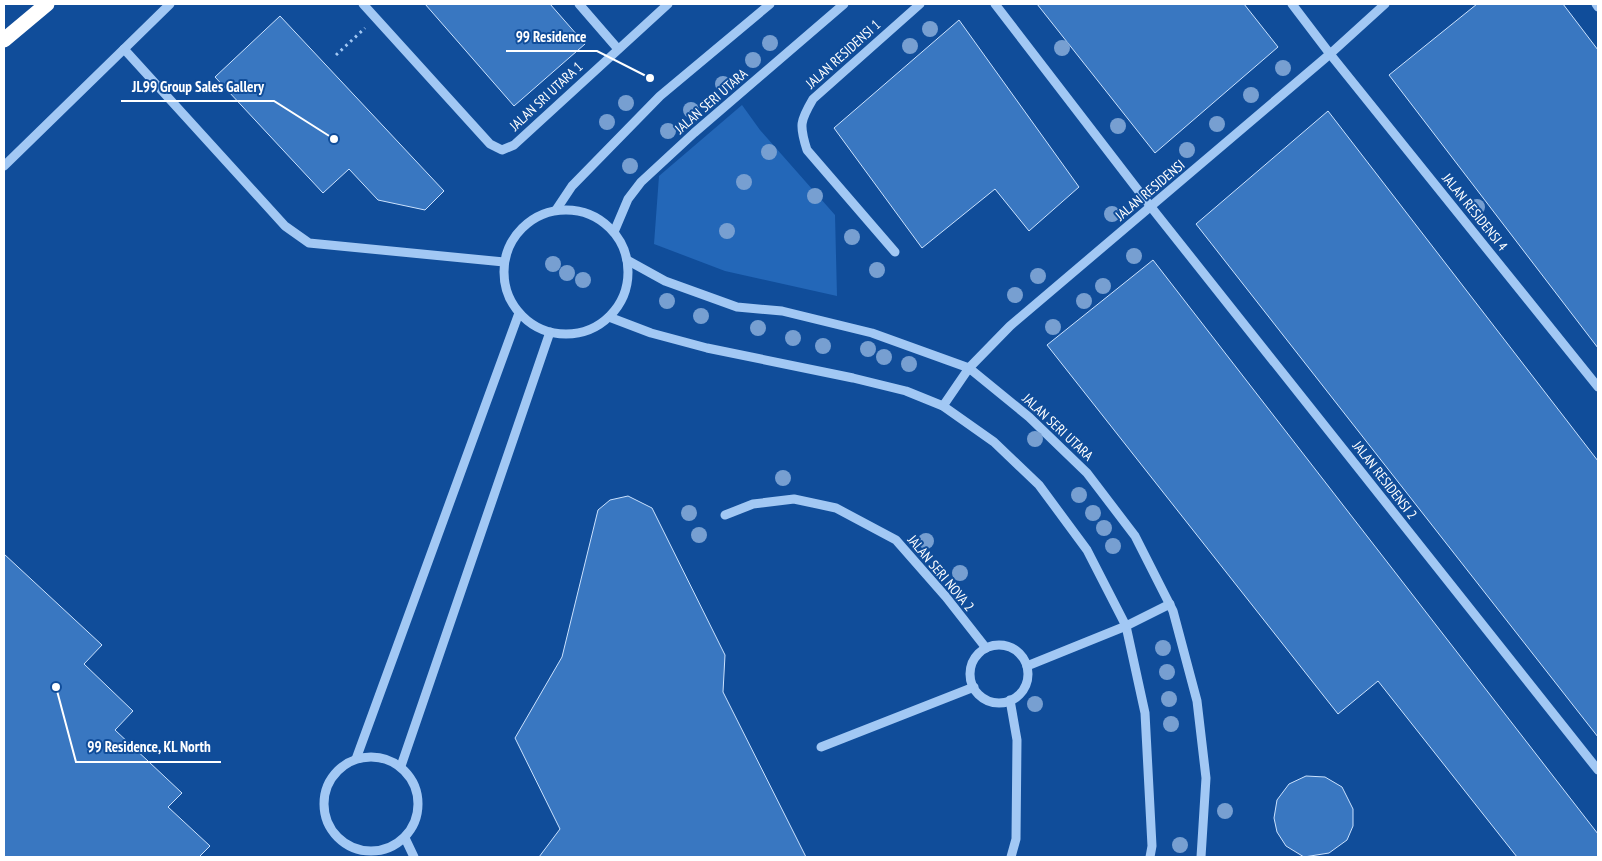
<svg xmlns="http://www.w3.org/2000/svg" width="1602" height="861" viewBox="0 0 1602 861" font-family="'PT Sans Narrow',sans-serif">
<rect width="100%" height="100%" fill="#104d9a"/>
<!-- green -->
<polygon fill="#2367b8" points="742,105 760,130 835,215 837,296 725,271 654,244 659,176"/>
<!-- building -->
<g fill="#3977c1" stroke="#cbe2fe">
<polygon points="425,4 550,4 585,44 514,106"/>
<polygon points="1037,4 1244,4 1278,47 1155,153"/>
<polygon points="1477,4 1563,4 1598,50 1598,348 1389,75"/>
<polygon points="280,16 444,191 425,210 378,200 349,169 323,193 215,77"/>
<polygon points="959,20 1079,187 1029,231 995,189 922,248 834,128"/>
<polygon points="1328,111 1598,461 1598,737 1196,224"/>
<polygon points="1153,260 1598,834 1598,857 1517,857 1378,681 1338,714 1047,345"/>
<polygon points="628,496 652,508 725,655 723,692 806,857 539,857 560,829 515,738 562,657 598,510 610,500"/>
<polygon points="4,554 102,645 84,664 133,711 115,730 182,793 168,807 210,846 199,857 4,857"/>
<polygon points="1306,776 1325,777 1342,787 1353,809 1353,826 1347,840 1329,853 1304,857 1286,846 1277,832 1274,818 1277,800 1289,784"/>
</g>
<g fill="none" stroke-linecap="round" stroke-linejoin="round">
<!-- path -->
<polyline stroke="#a2c8f4" stroke-width="3" stroke-dasharray="2.5 4" stroke-linecap="butt" points="336,55 365,28"/>
<!-- minor -->
<g stroke="#a2c8f4" stroke-width="9">
<polyline points="170,4 124,49 285,226 309,243 504,262"/>
<polyline points="363,4 490,144 502,150 514,145 668,4"/>
<polyline points="579,4 618,49"/>
<polyline points="995,4 1151,207 1598,770"/>
<polyline points="1292,4 1330,54 1598,387"/>
<polyline points="1596,4 1598,7"/>
<polyline points="4,166 124,49"/>
<polyline points="556,210 572,186 660,96 770,4"/>
<circle cx="566" cy="272" r="62"/>
<polyline points="614,232 628,199 641,182 694,133 844,4"/>
<path d="M 895,252 L 807,150 C 799,125 800,121 813,99 L 920,4"/>
<polyline points="627,260 665,281 737,307 782,311 872,333 969,368 1029,417 1087,473 1135,536 1173,611 1197,701 1206,778 1201,857"/>
<polyline points="609,317 651,333 707,348 853,378 906,391 943,406 994,442 1039,485 1087,550 1126,626 1145,713 1152,846 1150,857"/>
<polyline points="943,406 969,368 1010,326 1330,54 1385,4"/>
<polyline points="725,515 753,504 794,499 836,508 896,540 946,597 986,648"/>
<circle cx="999" cy="674" r="29"/>
<polyline points="1027,666 1126,626 1170,604"/>
<polyline points="1010,700 1017,740 1016,839 1011,857"/>
<polyline points="821,747 974,687"/>
<circle cx="371" cy="804" r="47"/>
<polyline points="356,759 519,313"/>
<polyline points="401,766 550,332"/>
<polyline points="405,838 414,857"/>
</g>
<!-- highway -->
<polyline stroke="#fff" stroke-width="15" points="4,40 47,4"/>
</g>
<!-- trees -->
<g fill="#779fd1">
<circle cx="930" cy="29" r="8"/>
<circle cx="770" cy="43" r="8"/>
<circle cx="910" cy="46" r="8"/>
<circle cx="1062" cy="48" r="8"/>
<circle cx="753" cy="60" r="8"/>
<circle cx="1283" cy="68" r="8"/>
<circle cx="723" cy="84" r="8"/>
<circle cx="1251" cy="95" r="8"/>
<circle cx="626" cy="103" r="8"/>
<circle cx="691" cy="110" r="8"/>
<circle cx="607" cy="122" r="8"/>
<circle cx="1217" cy="124" r="8"/>
<circle cx="1118" cy="126" r="8"/>
<circle cx="668" cy="131" r="8"/>
<circle cx="1187" cy="150" r="8"/>
<circle cx="769" cy="152" r="8"/>
<circle cx="630" cy="166" r="8"/>
<circle cx="744" cy="182" r="8"/>
<circle cx="815" cy="196" r="8"/>
<circle cx="1477" cy="207" r="8"/>
<circle cx="1112" cy="214" r="8"/>
<circle cx="727" cy="231" r="8"/>
<circle cx="852" cy="237" r="8"/>
<circle cx="1134" cy="256" r="8"/>
<circle cx="553" cy="264" r="8"/>
<circle cx="877" cy="270" r="8"/>
<circle cx="567" cy="273" r="8"/>
<circle cx="1038" cy="276" r="8"/>
<circle cx="583" cy="280" r="8"/>
<circle cx="1103" cy="286" r="8"/>
<circle cx="1015" cy="295" r="8"/>
<circle cx="667" cy="301" r="8"/>
<circle cx="1084" cy="301" r="8"/>
<circle cx="701" cy="316" r="8"/>
<circle cx="1053" cy="327" r="8"/>
<circle cx="758" cy="328" r="8"/>
<circle cx="793" cy="338" r="8"/>
<circle cx="823" cy="346" r="8"/>
<circle cx="868" cy="349" r="8"/>
<circle cx="884" cy="357" r="8"/>
<circle cx="909" cy="364" r="8"/>
<circle cx="1035" cy="439" r="8"/>
<circle cx="783" cy="478" r="8"/>
<circle cx="1079" cy="495" r="8"/>
<circle cx="689" cy="513" r="8"/>
<circle cx="1093" cy="513" r="8"/>
<circle cx="1104" cy="528" r="8"/>
<circle cx="699" cy="535" r="8"/>
<circle cx="926" cy="541" r="8"/>
<circle cx="1113" cy="546" r="8"/>
<circle cx="960" cy="573" r="8"/>
<circle cx="1163" cy="648" r="8"/>
<circle cx="1167" cy="672" r="8"/>
<circle cx="1169" cy="699" r="8"/>
<circle cx="1035" cy="704" r="8"/>
<circle cx="1171" cy="724" r="8"/>
<circle cx="1225" cy="811" r="8"/>
<circle cx="1180" cy="845" r="8"/>
</g>
<g text-anchor="middle" stroke-width="4" stroke-linejoin="round" paint-order="stroke">
<!-- street labels -->
<g font-size="14" fill="#fff" stroke="#104d9a">
<text transform="translate(843 54) rotate(-42)" y="5">JALAN RESIDENSI 1</text>
<text transform="translate(546 96) rotate(-43)" y="5">JALAN SRI UTARA 1</text>
<text transform="translate(711 101) rotate(-41)" y="5">JALAN SERI UTARA</text>
<text transform="translate(1150 190) rotate(-40)" y="5">JALAN RESIDENSI</text>
<text transform="translate(1475 212) rotate(51)" y="5">JALAN RESIDENSI 4</text>
<text transform="translate(1058 427) rotate(43)" y="5">JALAN SERI UTARA</text>
<text transform="translate(1385 480) rotate(52)" y="5">JALAN RESIDENSI 2</text>
<text transform="translate(941 573) rotate(50)" y="5">JALAN SERI NOVA 2</text>
</g>
</g>
<!-- callouts -->
<path fill="none" stroke="#fff" stroke-width="2" d="M650 78L597 51H506M334 139L274 101H121M56 687L76 762H221"/>
<g fill="#fff" stroke="#104d9a" stroke-width="2">
<circle cx="650" cy="78" r="5"/>
<circle cx="334" cy="139" r="5"/>
<circle cx="56" cy="687" r="5"/>
</g>
<g font-size="15" text-anchor="middle" font-weight="bold" fill="#fff" stroke="#104d9a" stroke-width="4" stroke-linejoin="round" paint-order="stroke">
<text x="551" y="42">99 Residence</text>
<text x="198" y="92">JL99 Group Sales Gallery</text>
<text x="149" y="752">99 Residence, KL North</text>
</g>
<!-- border -->
<rect width="1602" height="861" fill="none" stroke="#ffffff" stroke-width="10"/>
</svg>
